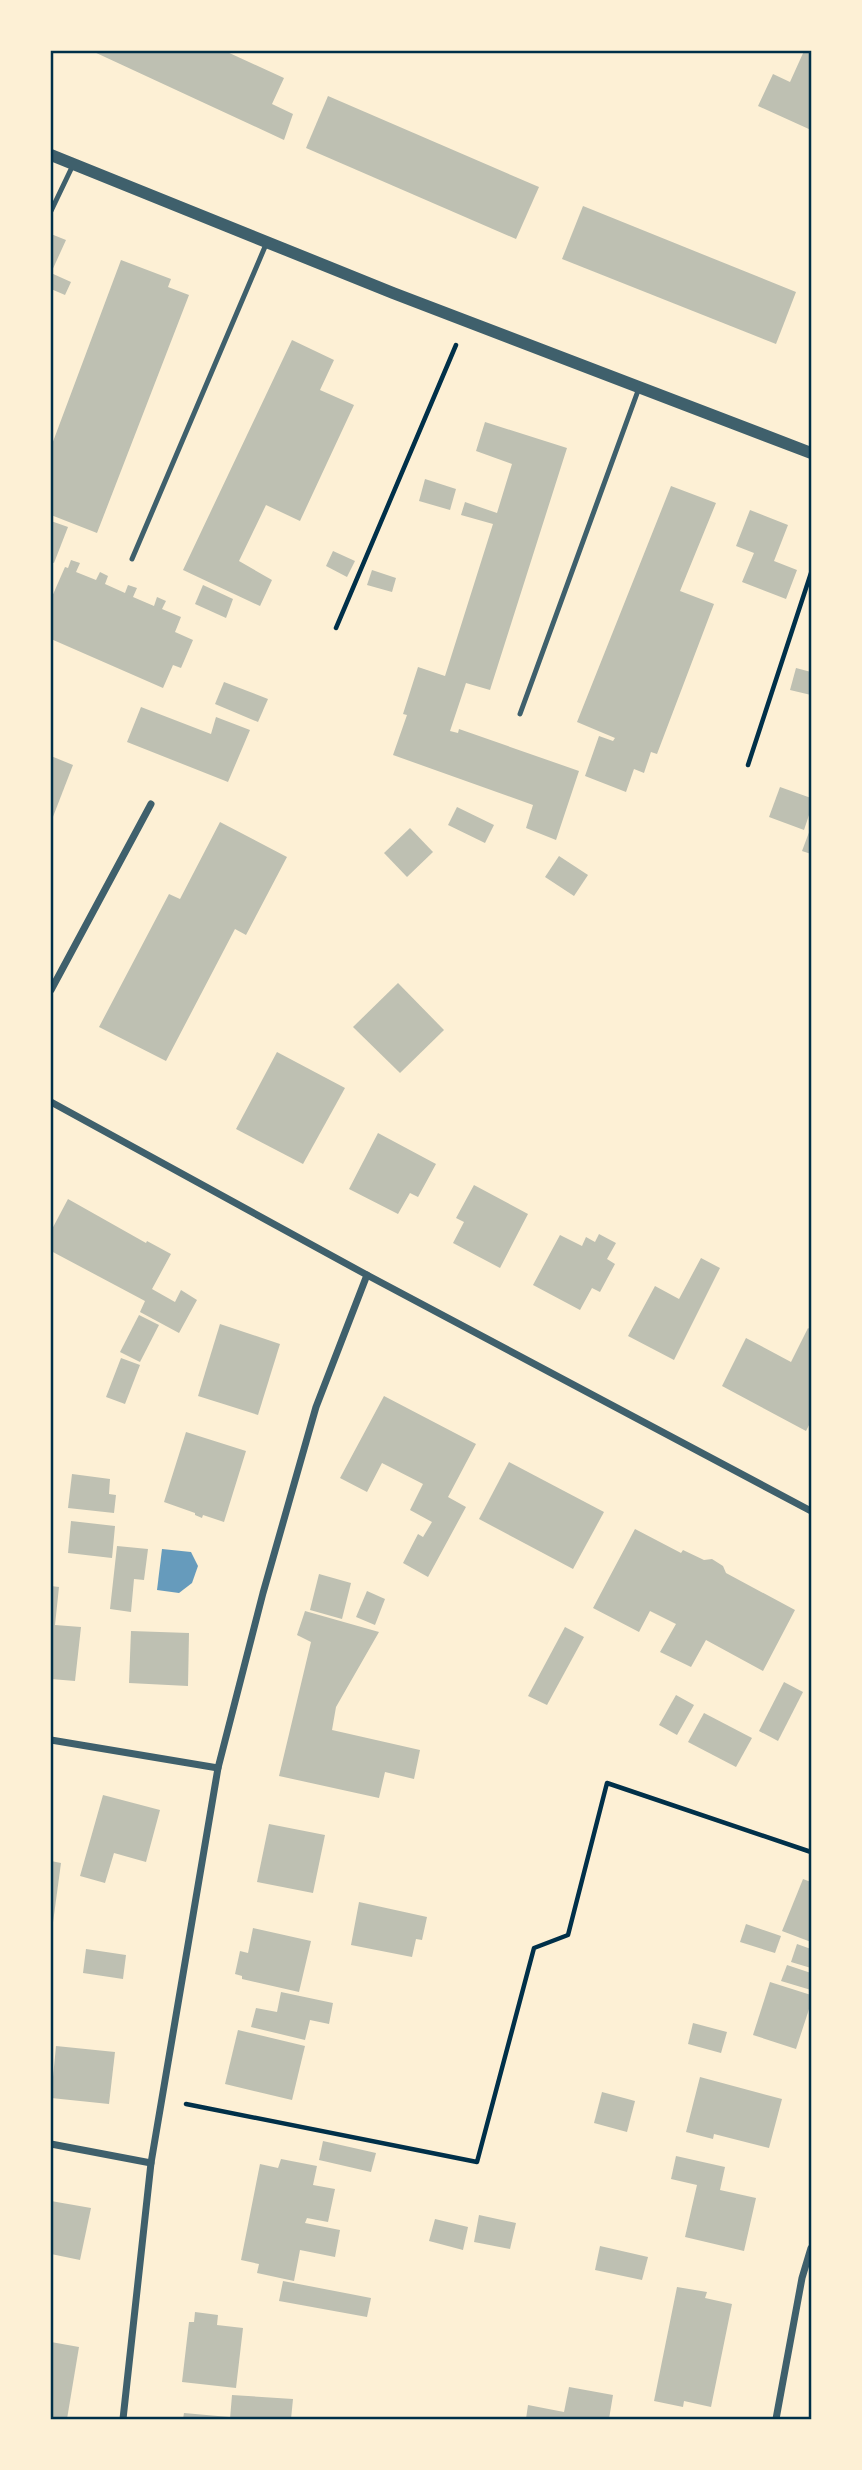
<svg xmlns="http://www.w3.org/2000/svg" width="862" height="2470" viewBox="0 0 862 2470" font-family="Roboto,sans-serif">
<rect width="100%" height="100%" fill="#fdf0d5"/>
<!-- water -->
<polygon fill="#669bbc" points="162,1549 191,1552 198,1566 192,1583 179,1593 157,1590"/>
<!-- building -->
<g fill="#bec0b2">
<polygon points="92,51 225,51 284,78 272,104 293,114 284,140"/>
<polygon points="804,51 811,51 811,130 758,106 773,74 790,82"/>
<polygon points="328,96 539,187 516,239 306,148"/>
<polygon points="583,206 796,292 776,344 562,259"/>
<polygon points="51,234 66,240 51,273 71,282 65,295 51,289"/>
<polygon points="121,260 171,279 168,287 189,295 97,533 51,515 51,447"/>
<polygon points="292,340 334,360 320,390 354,405 300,521 266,505 239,561 272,580 260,606 183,570"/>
<polygon points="485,422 567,448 490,690 466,683 450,731 458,733 459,729 579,771 556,840 526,828 533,805 393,755 407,715 403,714 418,667 445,676 493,524 461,515 465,502 497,513 512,464 476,451"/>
<polygon points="425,479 456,489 450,510 419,501"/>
<polygon points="671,486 716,503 680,591 714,604 657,754 651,752 644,773 634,769 626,792 585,776 599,736 613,741 615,738 577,722"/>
<polygon points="750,510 788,525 774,561 797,570 786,599 742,582 754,553 736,546"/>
<polygon points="51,521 68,527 54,563 51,562"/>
<polygon points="333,551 355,561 347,577 326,566"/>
<polygon points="71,560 80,563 76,572 96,580 100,572 108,576 105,584 125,593 128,585 137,588 133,597 154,606 157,597 166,601 162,609 181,617 175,632 193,640 181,668 173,665 163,688 51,639 51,599 65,567 68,568"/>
<polygon points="372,570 396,578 392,592 367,585"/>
<polygon points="203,585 233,599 226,618 195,604"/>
<polygon points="796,668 811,672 811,695 790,690"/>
<polygon points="224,682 268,699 258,722 215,704"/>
<polygon points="141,707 211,734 216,717 250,730 228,782 127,742"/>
<polygon points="51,756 73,765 51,822"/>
<polygon points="780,787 811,798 811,809 804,830 769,817"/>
<polygon points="457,807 494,825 485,843 448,825"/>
<polygon points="220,822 287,857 246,935 235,929 166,1061 99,1027 169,894 180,899"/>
<polygon points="811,827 811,854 802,851"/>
<polygon points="410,828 433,852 407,877 384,853"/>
<polygon points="559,856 588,875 574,896 545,877"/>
<polygon points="398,983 444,1030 400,1073 353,1027"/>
<polygon points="277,1052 345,1088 303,1164 236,1129"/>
<polygon points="378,1133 436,1164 418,1197 410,1193 398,1214 349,1189"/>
<polygon points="474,1185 528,1214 500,1268 453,1243 464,1222 456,1218"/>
<polygon points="68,1199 146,1243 147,1241 171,1254 152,1289 175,1302 181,1290 197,1300 179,1333 140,1312 145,1301 51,1251 51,1231"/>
<polygon points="599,1234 616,1243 607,1259 615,1264 600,1292 592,1288 580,1310 533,1285 560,1235 582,1246 586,1237 595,1242"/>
<polygon points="701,1258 720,1268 674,1360 628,1336 655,1286 679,1299"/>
<polygon points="139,1315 159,1325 140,1362 120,1352"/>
<polygon points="220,1324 280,1344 258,1415 198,1396"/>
<polygon points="808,1328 811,1330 811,1421 806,1431 722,1386 746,1338 791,1362"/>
<polygon points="121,1358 140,1365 125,1404 106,1397"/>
<polygon points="384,1396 476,1444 448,1497 466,1507 428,1577 403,1563 418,1534 423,1537 432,1522 410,1510 423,1484 382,1463 367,1492 340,1478"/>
<polygon points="186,1432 246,1451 224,1522 203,1515 202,1518 195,1515 195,1513 164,1502"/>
<polygon points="509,1462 604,1512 573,1569 479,1519"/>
<polygon points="72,1474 110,1479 109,1494 116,1495 114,1513 68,1508"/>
<polygon points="71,1521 115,1526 112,1558 68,1553"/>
<polygon points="635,1529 681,1553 683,1550 704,1560 712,1559 723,1566 726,1573 795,1610 763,1671 706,1640 691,1667 660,1652 676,1624 650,1611 639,1632 593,1608"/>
<polygon points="117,1546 148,1549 144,1580 134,1579 131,1612 110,1609"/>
<polygon points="319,1574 351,1583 342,1619 310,1610"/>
<polygon points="51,1586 59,1587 55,1625 81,1627 75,1681 51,1679"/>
<polygon points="367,1591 385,1599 375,1625 356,1617"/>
<polygon points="305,1611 379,1632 336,1707 332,1730 420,1750 414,1779 385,1772 379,1798 279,1776 311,1642 297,1635"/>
<polygon points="565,1627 584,1637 547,1705 528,1696"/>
<polygon points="131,1631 189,1633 188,1686 129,1683"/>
<polygon points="784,1682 803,1692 778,1741 759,1731"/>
<polygon points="676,1695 694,1705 677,1735 659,1725"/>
<polygon points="704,1713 752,1738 736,1767 688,1742"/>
<polygon points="103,1795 160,1810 146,1862 114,1853 105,1883 80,1876"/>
<polygon points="269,1824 325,1835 313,1893 257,1882"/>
<polygon points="51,1861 61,1863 52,1930 51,1930"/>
<polygon points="803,1879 811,1882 811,1942 782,1931"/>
<polygon points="359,1902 427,1917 422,1940 416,1939 412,1957 351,1945"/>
<polygon points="746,1924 781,1936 775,1953 740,1942"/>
<polygon points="253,1928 311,1941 299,1992 242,1979 242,1976 235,1974 240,1951 248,1953"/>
<polygon points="797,1944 811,1949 811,1968 791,1962"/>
<polygon points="86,1949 126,1955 123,1979 83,1973"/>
<polygon points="787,1965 811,1973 811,1990 781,1981"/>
<polygon points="770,1982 811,1995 811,2003 796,2049 753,2035"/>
<polygon points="281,1992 333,2003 329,2024 310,2020 305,2040 251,2027 256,2008 277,2012"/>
<polygon points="693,2023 727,2032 721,2053 688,2044"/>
<polygon points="238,2030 305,2046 292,2100 225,2084"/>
<polygon points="56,2046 115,2052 109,2104 51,2098"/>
<polygon points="700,2077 782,2099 769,2148 714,2134 713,2139 686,2132"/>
<polygon points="602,2092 635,2101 627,2132 594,2123"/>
<polygon points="323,2141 376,2153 371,2172 319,2160"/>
<polygon points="676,2156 725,2167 720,2190 756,2198 744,2251 685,2237 697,2185 671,2179"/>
<polygon points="281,2159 317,2166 313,2185 335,2189 328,2222 307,2218 305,2223 340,2230 335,2257 300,2250 294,2281 257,2273 259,2264 241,2260 260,2164 278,2168"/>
<polygon points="51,2201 91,2208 80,2260 51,2254"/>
<polygon points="479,2215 516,2223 510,2249 474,2242"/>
<polygon points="435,2219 468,2227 463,2250 429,2241"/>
<polygon points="600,2246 648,2257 642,2280 595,2270"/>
<polygon points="283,2281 371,2298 367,2317 279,2301"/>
<polygon points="677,2287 707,2292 705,2298 732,2304 711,2407 684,2401 683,2407 654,2401"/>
<polygon points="195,2312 218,2315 217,2325 243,2328 236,2388 182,2382 189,2322 194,2322"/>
<polygon points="51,2342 79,2347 67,2419 51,2419"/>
<polygon points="569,2387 613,2395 609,2419 526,2419 528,2405 564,2412"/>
<polygon points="232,2395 293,2399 291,2419 230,2419"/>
<polygon points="184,2413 229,2417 229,2419 183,2419"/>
</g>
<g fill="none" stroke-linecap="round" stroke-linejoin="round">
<!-- path -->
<g stroke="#003049" stroke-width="4.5">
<polyline points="336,628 456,345"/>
<polyline points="748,765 811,573"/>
<polyline points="186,2104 477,2162 534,1948 568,1935 607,1783 811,1852"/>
</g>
<!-- service -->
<g stroke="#3f606c" stroke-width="5">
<polyline points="51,211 73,165"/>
<polyline points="132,559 267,242"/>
<polyline points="520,714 639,388"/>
</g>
<!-- minor -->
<g stroke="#3f606c" stroke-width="7">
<polyline points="51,990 151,804"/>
<polyline points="51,1102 367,1275 811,1511"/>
<polyline points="51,1740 218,1768"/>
<polyline points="51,2144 151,2163"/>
<polyline points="123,2419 151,2163 218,1768 263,1593 316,1407 367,1275"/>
<polyline points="776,2419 802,2278 811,2248"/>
</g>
<!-- tertiary -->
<polyline stroke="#3f606c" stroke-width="12" points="51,155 393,293 811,453"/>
</g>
<!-- border -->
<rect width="862" height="2470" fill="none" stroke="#fdf0d5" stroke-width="105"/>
<rect x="52" y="52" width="758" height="2366" fill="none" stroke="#003049" stroke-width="2.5"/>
</svg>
